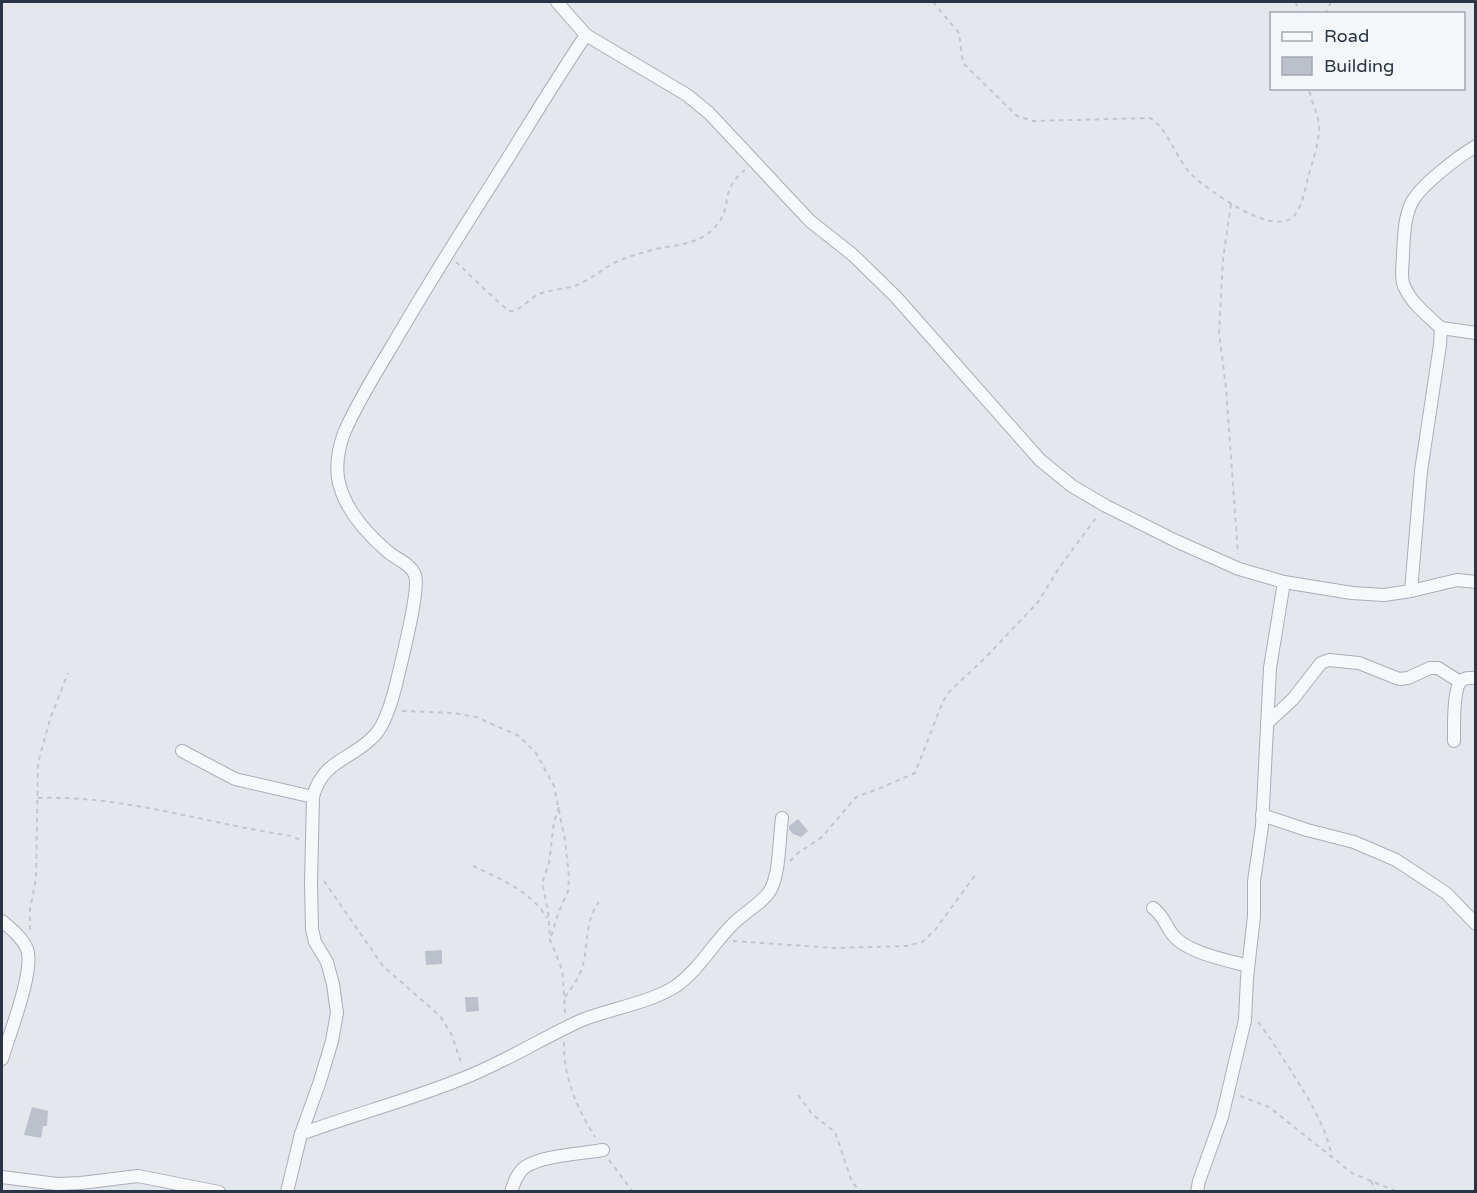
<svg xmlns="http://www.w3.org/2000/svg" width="1477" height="1193" viewBox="0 0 1477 1193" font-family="'Varela Round',sans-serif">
<rect width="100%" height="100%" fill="#e4e7ec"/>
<!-- building -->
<g fill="#bbc0ca">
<polygon points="798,819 808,831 801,837 793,834 789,829 789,826"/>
<polygon points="442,950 442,964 426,965 425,951"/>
<polygon points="465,997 478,997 479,1011 466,1012"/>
<polygon points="32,1107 48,1111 47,1126 43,1126 41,1138 24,1135"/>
</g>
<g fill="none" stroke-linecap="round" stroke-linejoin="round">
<defs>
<g id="street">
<polyline points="557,2 586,35 687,95 709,113 810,221 853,255 896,297 1040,460 1072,486 1106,506 1176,541 1239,569 1284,582 1352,593 1384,595 1411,591 1457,580 1476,582"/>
<polyline points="1441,328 1476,333"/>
<path d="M 1411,591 L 1421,471 L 1440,345 L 1441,328 C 1428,316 1411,303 1404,286 C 1400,277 1403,264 1403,254 C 1404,238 1404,219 1411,204 C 1419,186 1458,157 1476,146"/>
<polyline points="1267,723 1293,699 1321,663 1329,660 1359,663 1399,679 1408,678 1430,668 1438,668 1460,682"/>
<path d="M 1454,741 C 1454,729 1453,689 1461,681 C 1465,677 1471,678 1476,678"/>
<polyline points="182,751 235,779 313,797"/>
<polyline points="1262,815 1307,830 1354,842 1396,860 1446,893 1476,924"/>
<path d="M 1153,908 C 1164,916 1165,925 1173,935 C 1187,953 1227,960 1248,966"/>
<path d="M 2,921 C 11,929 22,937 27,949 C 35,970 9,1035 2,1059"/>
<path d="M 301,1134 C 355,1114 410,1100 464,1078 C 505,1062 542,1038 582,1020 C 610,1009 652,1002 676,986 C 700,969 713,943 734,923 C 744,913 765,901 771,889 C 780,871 779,839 782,818"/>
<polyline points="2,1177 57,1184 81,1183 138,1176 219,1192"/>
<path d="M 287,1192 L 301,1134 L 320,1081 L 332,1041 L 337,1013 L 333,984 L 327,962 L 315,942 L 312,929 L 311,883 L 313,797 C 323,759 351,761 375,735 C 387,722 395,690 399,672 C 403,655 420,588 415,575 C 410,563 396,559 387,551 C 365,532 343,508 338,478 C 336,464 339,447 344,433 C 357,403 375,374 392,346 C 419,299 448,253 477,207 C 514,150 548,91 586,35"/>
<path d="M 511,1192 C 514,1183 517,1173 525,1167 C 543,1155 581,1154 603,1150"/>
<polyline points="1197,1192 1199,1181 1222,1117 1245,1020 1247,978 1254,916 1254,881 1262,826 1270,668 1284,582"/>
</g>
</defs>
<!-- street casing -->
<use href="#street" stroke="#a9aeb7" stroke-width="14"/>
<!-- path -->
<g stroke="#c2c5cb" stroke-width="2" stroke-dasharray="4.5 4.5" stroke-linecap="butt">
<path d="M 933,2 L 959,33 L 963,63 L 1017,116 L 1033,121 L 1150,118 C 1167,127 1177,161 1193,176 C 1210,191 1273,238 1294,216 C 1302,207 1305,190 1308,178 C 1312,162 1319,144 1319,128 C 1319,115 1311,102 1309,88"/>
<polyline points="1296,2 1298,14"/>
<polyline points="1325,14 1331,2"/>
<polyline points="1231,204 1223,259 1219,333 1226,388 1238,554"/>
<path d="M 456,262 C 463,268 505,310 510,311 C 519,312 529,299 537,295 C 549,289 564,290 577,285 C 591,279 603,269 616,262 C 629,256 642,253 655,249 C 675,245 695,245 711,231 C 736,209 717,191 745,170"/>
<polyline points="402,711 454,713 476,717 519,736 536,753 554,786 565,840 569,877 568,891 558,914 551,937"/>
<path d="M 38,798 C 125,795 207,824 292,836 L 300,840"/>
<polyline points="559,807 554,822 549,863 542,883 548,910 550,940 560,964 563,976 565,1015"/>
<polyline points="790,861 798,853 822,837 856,797 878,789 915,773 943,701 949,692 986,657 1038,602 1059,568 1098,515"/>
<path d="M 473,866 C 500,879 531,891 547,918"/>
<polyline points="324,881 383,966 440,1016 451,1033 462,1065"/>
<polyline points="30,930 30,909 36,879 38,763 50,719 68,673"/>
<polyline points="733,941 835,948 907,946 922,942 935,930 976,874"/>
<path d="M 565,997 C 572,988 578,979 582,968 C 589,945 584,922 599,902"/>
<path d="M 1258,1022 C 1270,1037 1279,1053 1290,1069 C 1307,1097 1326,1125 1332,1158"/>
<path d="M 564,1042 C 563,1077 577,1108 595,1137"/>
<polyline points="798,1095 812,1114 835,1132 852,1182 861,1192"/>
<polyline points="1240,1096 1269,1107 1352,1173 1398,1192"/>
<polyline points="609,1160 633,1192"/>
<polyline points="1371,1181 1376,1192"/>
</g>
<!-- street -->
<use href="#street" stroke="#f7f8fa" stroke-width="12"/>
</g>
<!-- border -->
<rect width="1477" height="1193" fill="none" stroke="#2b3445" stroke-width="6"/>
<!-- legend -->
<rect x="1270" y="12" width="195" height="78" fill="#f4f6f9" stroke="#a4a8b1" stroke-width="1.5"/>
<rect x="1282" y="32" width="30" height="9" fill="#f7f8fa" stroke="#a4a8b1" stroke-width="1.5"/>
<text x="1324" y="42" font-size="18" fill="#2b3445">Road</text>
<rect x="1282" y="57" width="30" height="18" fill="#bbc0ca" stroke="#a4a8b1" stroke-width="1.5"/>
<text x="1324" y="72" font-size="18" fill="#2b3445">Building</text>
</svg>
